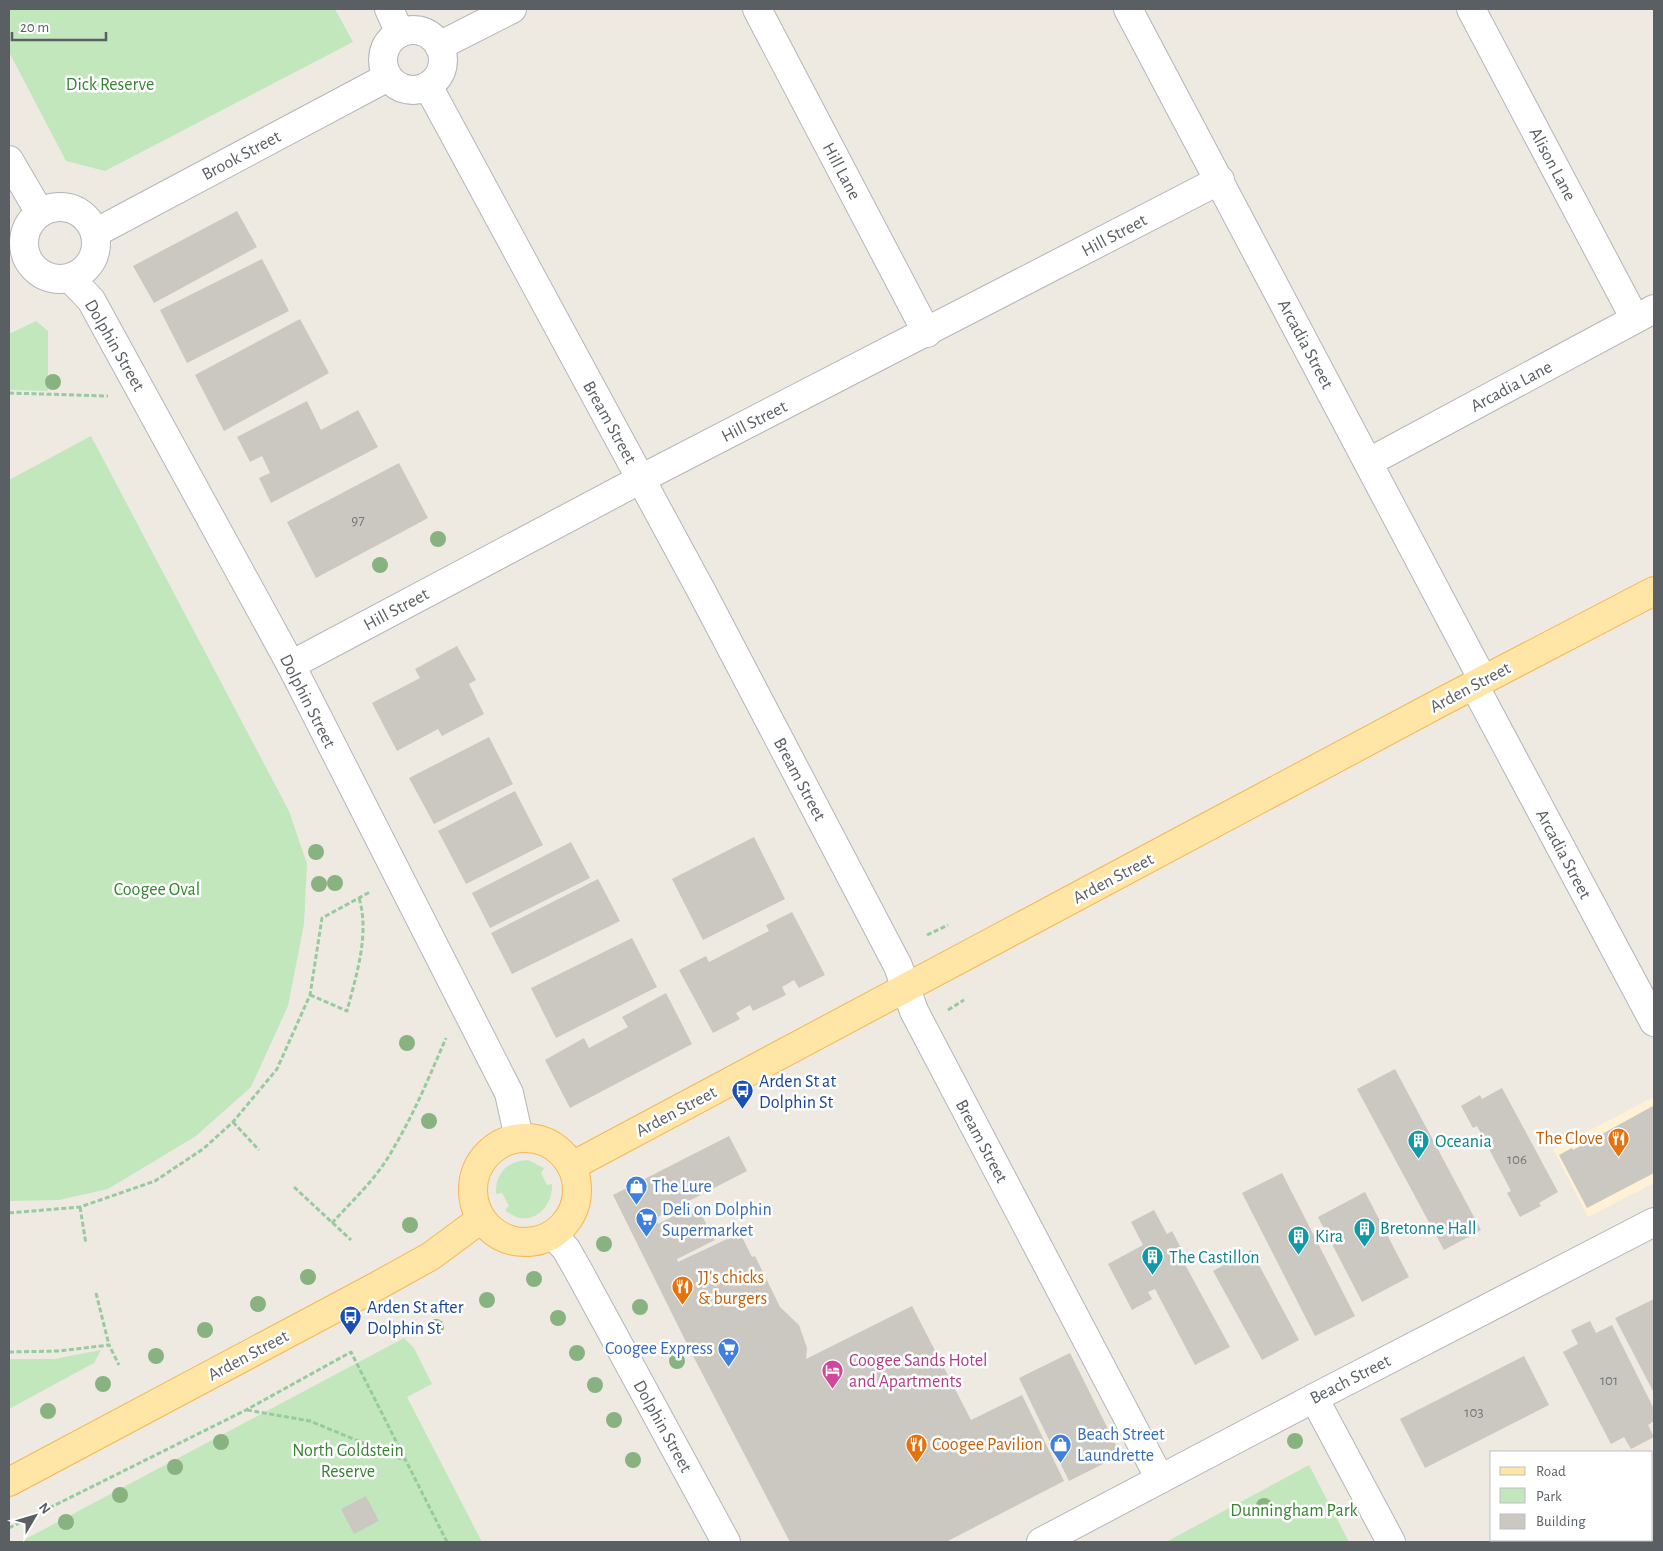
<svg xmlns="http://www.w3.org/2000/svg" width="1663" height="1551" viewBox="0 0 1663 1551" font-family="'Alegreya Sans',sans-serif">
<rect width="100%" height="100%" fill="#eeeae2"/>
<!-- commercial -->
<polygon fill="#fff1d6" points="1654,1097 1654,1183 1588,1217 1553,1149"/>
<!-- green -->
<g fill="#c2e7bd">
<polygon points="9,9 335,9 353,42 105,171 66,161 9,52"/>
<polygon points="36,321 48,331 48,391 9,390 9,334"/>
<polygon points="91,436 289,811 307,864 304,924 288,1006 251,1087 196,1136 108,1189 59,1200 9,1201 9,480"/>
<path d="M 528,1160 L 544,1168 L 541,1173 L 547,1185 L 552,1184 C 553,1211 527,1230 505,1210 L 509,1206 L 502,1193 L 496,1194 C 495,1173 507,1161 528,1160 Z"/>
<polygon points="404,1338 414,1348 432,1384 407,1397 482,1542 20,1542"/>
<polygon points="101,1350 94,1363 9,1409 9,1359 54,1359"/>
<polygon points="1309,1465 1349,1542 1166,1542"/>
</g>
<!-- building -->
<g fill="#cbc7c1">
<polygon points="237,211 257,247 154,303 133,266"/>
<polygon points="262,259 289,311 187,363 160,310"/>
<polygon points="300,319 329,373 224,431 195,375"/>
<polygon points="307,401 321,430 358,410 378,447 271,503 259,478 270,473 262,456 250,462 237,437"/>
<polygon points="399,463 428,518 316,578 287,522"/>
<polygon points="457,646 476,680 469,684 484,714 442,736 438,729 397,751 372,703 420,678 415,669"/>
<polygon points="489,737 513,784 434,824 409,778"/>
<polygon points="515,791 543,845 466,884 438,831"/>
<polygon points="754,837 785,899 703,940 672,879"/>
<polygon points="571,842 590,878 490,928 472,893"/>
<polygon points="598,879 620,921 512,974 491,933"/>
<polygon points="792,912 825,975 799,988 794,980 782,987 786,995 753,1011 750,1005 736,1013 740,1019 713,1033 679,970 706,956 709,962 769,931 766,925"/>
<polygon points="632,938 657,987 556,1038 531,988"/>
<polygon points="666,993 692,1044 570,1108 545,1060 584,1038 589,1048 628,1027 622,1017"/>
<polygon points="1395,1069 1481,1230 1444,1250 1357,1089"/>
<polygon points="1502,1088 1558,1192 1539,1203 1541,1206 1520,1217 1507,1193 1511,1191 1477,1126 1473,1128 1461,1106 1480,1095 1482,1099"/>
<polygon points="1653,1106 1654,1173 1587,1208 1559,1155 1572,1148 1573,1150"/>
<polygon points="729,1136 747,1171 656,1218 658,1224 696,1205 715,1240 677,1259 678,1262 740,1233 752,1257 755,1256 780,1307 799,1325 807,1348 806,1359 912,1306 971,1420 1022,1395 1064,1481 946,1542 790,1542 691,1352 613,1195"/>
<polygon points="1282,1173 1355,1316 1315,1336 1242,1193"/>
<polygon points="1365,1192 1409,1277 1362,1302 1318,1217"/>
<polygon points="1154,1210 1167,1234 1172,1231 1181,1248 1177,1250 1230,1347 1195,1365 1155,1289 1148,1292 1152,1299 1132,1310 1108,1264 1143,1245 1131,1222"/>
<polygon points="1251,1250 1299,1340 1262,1360 1213,1271"/>
<polygon points="1654,1299 1654,1393 1615,1318"/>
<polygon points="1590,1321 1596,1333 1612,1325 1654,1409 1654,1421 1648,1425 1654,1437 1631,1449 1624,1437 1611,1444 1563,1352 1578,1344 1571,1330"/>
<polygon points="1070,1353 1121,1455 1069,1481 1019,1378"/>
<polygon points="1524,1356 1549,1405 1425,1468 1400,1419"/>
<polygon points="366,1496 379,1521 354,1534 341,1509"/>
</g>
<g fill="none" stroke-linecap="round" stroke-linejoin="round">
<defs>
<g id="minor">
<polyline points="389,9 400,33"/>
<polyline points="757,9 927,333"/>
<polyline points="1128,9 1483,680"/>
<polyline points="1471,9 1635,319"/>
<circle cx="413" cy="60" r="30"/>
<polyline points="439,46 512,9"/>
<polyline points="428,86 703,594 898,966 914,1011 1160,1479"/>
<polyline points="9,160 40,213"/>
<circle cx="60" cy="243" r="36"/>
<polyline points="95,233 388,77"/>
<polyline points="70,278 91,300 291,665 509,1093 519,1138"/>
<polyline points="1369,462 1654,309"/>
<polyline points="291,665 660,469 1220,180"/>
<polyline points="1474,685 1654,1022"/>
<polyline points="553,1235 566,1249 578,1270 726,1542"/>
<polyline points="1314,1398 1391,1542"/>
<polyline points="1041,1542 1314,1398 1654,1222"/>
</g>
<g id="major">
<circle cx="525" cy="1190" r="52"/>
<polyline points="572,1166 1445,700 1654,591"/>
<polyline points="9,1482 377,1286 431,1256 481,1219"/>
</g>
</defs>
<!-- minor casing -->
<use href="#minor" stroke="#b3b6ba" stroke-width="30"/>
<!-- major casing -->
<use href="#major" stroke="#f7b652" stroke-width="30"/>
<!-- path -->
<g stroke="#98caa0" stroke-width="3" stroke-dasharray="5 2.5" stroke-linecap="butt">
<polyline points="9,393 108,396"/>
<polyline points="927,935 948,925"/>
<path d="M 310,995 L 347,1011 C 356,976 370,934 359,898"/>
<polyline points="948,1010 964,1000"/>
<polyline points="233,1122 259,1150"/>
<polyline points="294,1187 351,1240"/>
<polyline points="80,1207 86,1244"/>
<polyline points="9,1213 80,1207 155,1181 203,1149 233,1122 277,1069 310,995 322,918 370,892"/>
<path d="M 332,1223 C 353,1200 378,1177 393,1149 C 414,1114 430,1075 446,1038"/>
<polyline points="96,1293 109,1345"/>
<polyline points="9,1352 59,1351 109,1345 119,1365"/>
<polyline points="247,1410 310,1421 404,1460"/>
<polyline points="9,1528 246,1410 351,1352 447,1542"/>
</g>
<!-- minor -->
<use href="#minor" stroke="#fff" stroke-width="28"/>
<!-- major -->
<use href="#major" stroke="#ffe6a6" stroke-width="28"/>
</g>
<!-- trees -->
<g fill="#89b281">
<circle cx="53" cy="382" r="8"/>
<circle cx="438" cy="539" r="8"/>
<circle cx="380" cy="565" r="8"/>
<circle cx="316" cy="852" r="8"/>
<circle cx="335" cy="883" r="8"/>
<circle cx="319" cy="884" r="8"/>
<circle cx="407" cy="1043" r="8"/>
<circle cx="429" cy="1121" r="8"/>
<circle cx="410" cy="1225" r="8"/>
<circle cx="604" cy="1244" r="8"/>
<circle cx="308" cy="1277" r="8"/>
<circle cx="534" cy="1279" r="8"/>
<circle cx="487" cy="1300" r="8"/>
<circle cx="258" cy="1304" r="8"/>
<circle cx="640" cy="1307" r="8"/>
<circle cx="558" cy="1318" r="8"/>
<circle cx="436" cy="1327" r="8"/>
<circle cx="205" cy="1330" r="8"/>
<circle cx="577" cy="1353" r="8"/>
<circle cx="156" cy="1356" r="8"/>
<circle cx="677" cy="1361" r="8"/>
<circle cx="103" cy="1384" r="8"/>
<circle cx="595" cy="1385" r="8"/>
<circle cx="48" cy="1411" r="8"/>
<circle cx="614" cy="1420" r="8"/>
<circle cx="1295" cy="1441" r="8"/>
<circle cx="221" cy="1442" r="8"/>
<circle cx="633" cy="1460" r="8"/>
<circle cx="175" cy="1467" r="8"/>
<circle cx="120" cy="1495" r="8"/>
<circle cx="1264" cy="1506" r="8"/>
<circle cx="66" cy="1522" r="8"/>
</g>
<!-- icons -->
<defs>
<symbol id="bus-pin" viewBox="-11 -11 22 30"><path d="M0 17L-7.5 6A9.5 9.5 0 1 1 7.5 6Z" fill="#1a4fb4" stroke="#fff"/><path d="M-5-6H5V4H4V6H2V4H-2V6H-4V4H-5ZM-3.5-4V0h7V-4ZM-3.5 1.2v1.5H-2V1.2ZM2 1.2v1.5H3.5V1.2Z" fill="#fff"/></symbol>
<symbol id="restaurant-pin" viewBox="-11 -11 22 30"><path d="M0 17L-7.5 6A9.5 9.5 0 1 1 7.5 6Z" fill="#e8710a" stroke="#fff"/><path d="M-5-6h1v4h1v-4h1v4h1v-4h1v5L-1.5 .5V6h-2V.5L-5-1ZM5-6V6H3V1.5H1.5Q1.5-4 5-6Z" fill="#fff"/></symbol>
<symbol id="building-pin" viewBox="-11 -11 22 30"><path d="M0 17L-7.5 6A9.5 9.5 0 1 1 7.5 6Z" fill="#0f9aa8" stroke="#fff"/><path d="M-4-6H4V6H1V3H-1V6H-4ZM-2.5-4.3h1.7v1.8h-1.7ZM.8-4.3h1.7v1.8H.8ZM-2.5-1h1.7V.8h-1.7ZM.8-1h1.7V.8H.8Z" fill="#fff"/></symbol>
<symbol id="shop-pin" viewBox="-11 -11 22 30"><path d="M0 17L-7.5 6A9.5 9.5 0 1 1 7.5 6Z" fill="#3f7fe0" stroke="#fff"/><path d="M-5-2.5h2.3a2.7 3.5 0 0 1 5.4 0H5L5.5 6h-11ZM-1.5-2.5h3a1.5 2.3 0 0 0-3 0Z" fill="#fff"/></symbol>
<symbol id="supermarket-pin" viewBox="-11 -11 22 30"><path d="M0 17L-7.5 6A9.5 9.5 0 1 1 7.5 6Z" fill="#3f7fe0" stroke="#fff"/><path d="M-6-5.5h2.5l.6 2H6L4.5 2H-2.5L-4.4-4H-6ZM-1.5 3.2a1.3 1.3 0 1 0 .1 0ZM3 3.2a1.3 1.3 0 1 0 .1 0Z" fill="#fff"/></symbol>
<symbol id="hotel-pin" viewBox="-11 -11 22 30"><path d="M0 17L-7.5 6A9.5 9.5 0 1 1 7.5 6Z" fill="#d1479c" stroke="#fff"/><path d="M-6-4.5h1.5V1H6V5H4.5V3h-9V5H-6ZM-4 0a1.8 1.8 0 1 1 3.6 0ZM.5 0V-2.5h3Q6-2.5 6 0Z" fill="#fff"/></symbol>
</defs>
<g fill-rule="evenodd">
<use href="#bus-pin" x="730" y="1078" width="25" height="34"/>
<use href="#restaurant-pin" x="1606" y="1126" width="25" height="34"/>
<use href="#building-pin" x="1406" y="1128" width="25" height="34"/>
<use href="#shop-pin" x="624" y="1174" width="25" height="34"/>
<use href="#supermarket-pin" x="634" y="1206" width="25" height="34"/>
<use href="#building-pin" x="1352" y="1216" width="25" height="34"/>
<use href="#building-pin" x="1286" y="1224" width="25" height="34"/>
<use href="#building-pin" x="1140" y="1244" width="25" height="34"/>
<use href="#restaurant-pin" x="670" y="1274" width="25" height="34"/>
<use href="#bus-pin" x="338" y="1304" width="25" height="34"/>
<use href="#supermarket-pin" x="716" y="1336" width="25" height="34"/>
<use href="#hotel-pin" x="820" y="1358" width="25" height="34"/>
<use href="#restaurant-pin" x="904" y="1432" width="25" height="34"/>
<use href="#shop-pin" x="1048" y="1432" width="25" height="34"/>
</g>
<g text-anchor="middle" stroke-width="5" stroke-linejoin="round" paint-order="stroke">
<!-- number labels -->
<g font-size="15" fill="#76797a">
<text x="358" y="525">97</text>
<text x="1517" y="1164">106</text>
<text x="1609" y="1385">101</text>
<text x="1474" y="1417">103</text>
</g>
<!-- park labels -->
<g font-size="18" fill="#368431" stroke="#fff">
<text x="110" y="90">Dick Reserve</text>
<text x="157" y="895">Coogee Oval</text>
<text x="348" y="1456">North Goldstein<tspan x="348" dy="21">Reserve</tspan></text>
<text x="1294" y="1516">Dunningham Park</text>
</g>
<!-- street labels -->
<g font-size="18" fill="#5a5f63" stroke="#fff">
<text transform="translate(241 155) rotate(-28)" y="6">Brook Street</text>
<text transform="translate(1553 164) rotate(62)" y="6">Alison Lane</text>
<text transform="translate(842 171) rotate(62)" y="6">Hill Lane</text>
<text transform="translate(1114 235) rotate(-28)" y="6">Hill Street</text>
<text transform="translate(1306 344) rotate(62)" y="6">Arcadia Street</text>
<text transform="translate(115 345) rotate(60)" y="6">Dolphin Street</text>
<text transform="translate(1511 386) rotate(-28)" y="6">Arcadia Lane</text>
<text transform="translate(754 421) rotate(-27)" y="6">Hill Street</text>
<text transform="translate(610 422) rotate(61)" y="6">Bream Street</text>
<text transform="translate(396 609) rotate(-28)" y="6">Hill Street</text>
<text transform="translate(1470 687) rotate(-28)" y="6">Arden Street</text>
<text transform="translate(308 701) rotate(63)" y="6">Dolphin Street</text>
<text transform="translate(800 779) rotate(62)" y="6">Bream Street</text>
<text transform="translate(1564 854) rotate(62)" y="6">Arcadia Street</text>
<text transform="translate(1113 878) rotate(-28)" y="6">Arden Street</text>
<text transform="translate(676 1111) rotate(-28)" y="6">Arden Street</text>
<text transform="translate(982 1141) rotate(62)" y="6">Bream Street</text>
<text transform="translate(248 1355) rotate(-28)" y="6">Arden Street</text>
<text transform="translate(1350 1379) rotate(-27)" y="6">Beach Street</text>
<text transform="translate(663 1426) rotate(61)" y="6">Dolphin Street</text>
</g>
<!-- transit labels -->
<g font-size="18" fill="#164399" stroke="#fff" text-anchor="start">
<text x="759" y="1087">Arden St at<tspan x="759" dy="21">Dolphin St</tspan></text>
<text x="367" y="1313">Arden St after<tspan x="367" dy="21">Dolphin St</tspan></text>
</g>
<!-- food labels -->
<g font-size="18" fill="#c56008" stroke="#fff" text-anchor="start">
<text x="1603" y="1144" text-anchor="end">The Clove</text>
<text x="698" y="1283">JJ's chicks<tspan x="698" dy="21">&amp; burgers</tspan></text>
<text x="932" y="1450">Coogee Pavilion</text>
</g>
<!-- culture labels -->
<g font-size="18" fill="#0d838f" stroke="#fff" text-anchor="start">
<text x="1435" y="1147">Oceania</text>
<text x="1380" y="1234">Bretonne Hall</text>
<text x="1315" y="1242">Kira</text>
<text x="1169" y="1263">The Castillon</text>
</g>
<!-- shop labels -->
<g font-size="18" fill="#366cbe" stroke="#fff" text-anchor="start">
<text x="652" y="1192">The Lure</text>
<text x="662" y="1215">Deli on Dolphin<tspan x="662" dy="21">Supermarket</tspan></text>
<text x="713" y="1354" text-anchor="end">Coogee Express</text>
<text x="1077" y="1440">Beach Street<tspan x="1077" dy="21">Laundrette</tspan></text>
</g>
<!-- hotel labels -->
<g font-size="18" fill="#b23c85" stroke="#fff" text-anchor="start">
<text x="849" y="1366">Coogee Sands Hotel<tspan x="849" dy="21">and Apartments</tspan></text>
</g>
</g>
<!-- border -->
<rect width="1663" height="1551" fill="none" stroke="#5a5f63" stroke-width="20"/>
<!-- legend -->
<rect x="1490" y="1451" width="162" height="90" fill="#ffffff" stroke="#bdbfc1"/>
<rect x="1500" y="1467" width="25" height="8" fill="#ffe6a6" stroke="#bdbfc1"/>
<text x="1536" y="1476" font-size="15" fill="#5a5f63">Road</text>
<rect x="1500" y="1488" width="25" height="15" fill="#c2e7bd" stroke="#bdbfc1"/>
<text x="1536" y="1501" font-size="15" fill="#5a5f63">Park</text>
<rect x="1500" y="1514" width="25" height="15" fill="#cbc7c1" stroke="#bdbfc1"/>
<text x="1536" y="1526" font-size="15" fill="#5a5f63">Building</text>
<!-- north arrow -->
<g transform="translate(35 1516) rotate(52)" stroke="#ffffff" stroke-width="4" paint-order="stroke">
<path d="M0-4L9 19L0 12L-9 19Z" fill="#5a5f63"/>
<text y="-8" font-size="14" font-weight="bold" text-anchor="middle" fill="#5a5f63">N</text>
</g>
<!-- scale -->
<path d="M12 32v8h94v-8" fill="none" stroke="#5a5f63" stroke-width="2.5"/>
<text x="20" y="32" font-size="15" fill="#5a5f63" stroke="#ffffff" stroke-width="4" paint-order="stroke">20 m</text>
</svg>
